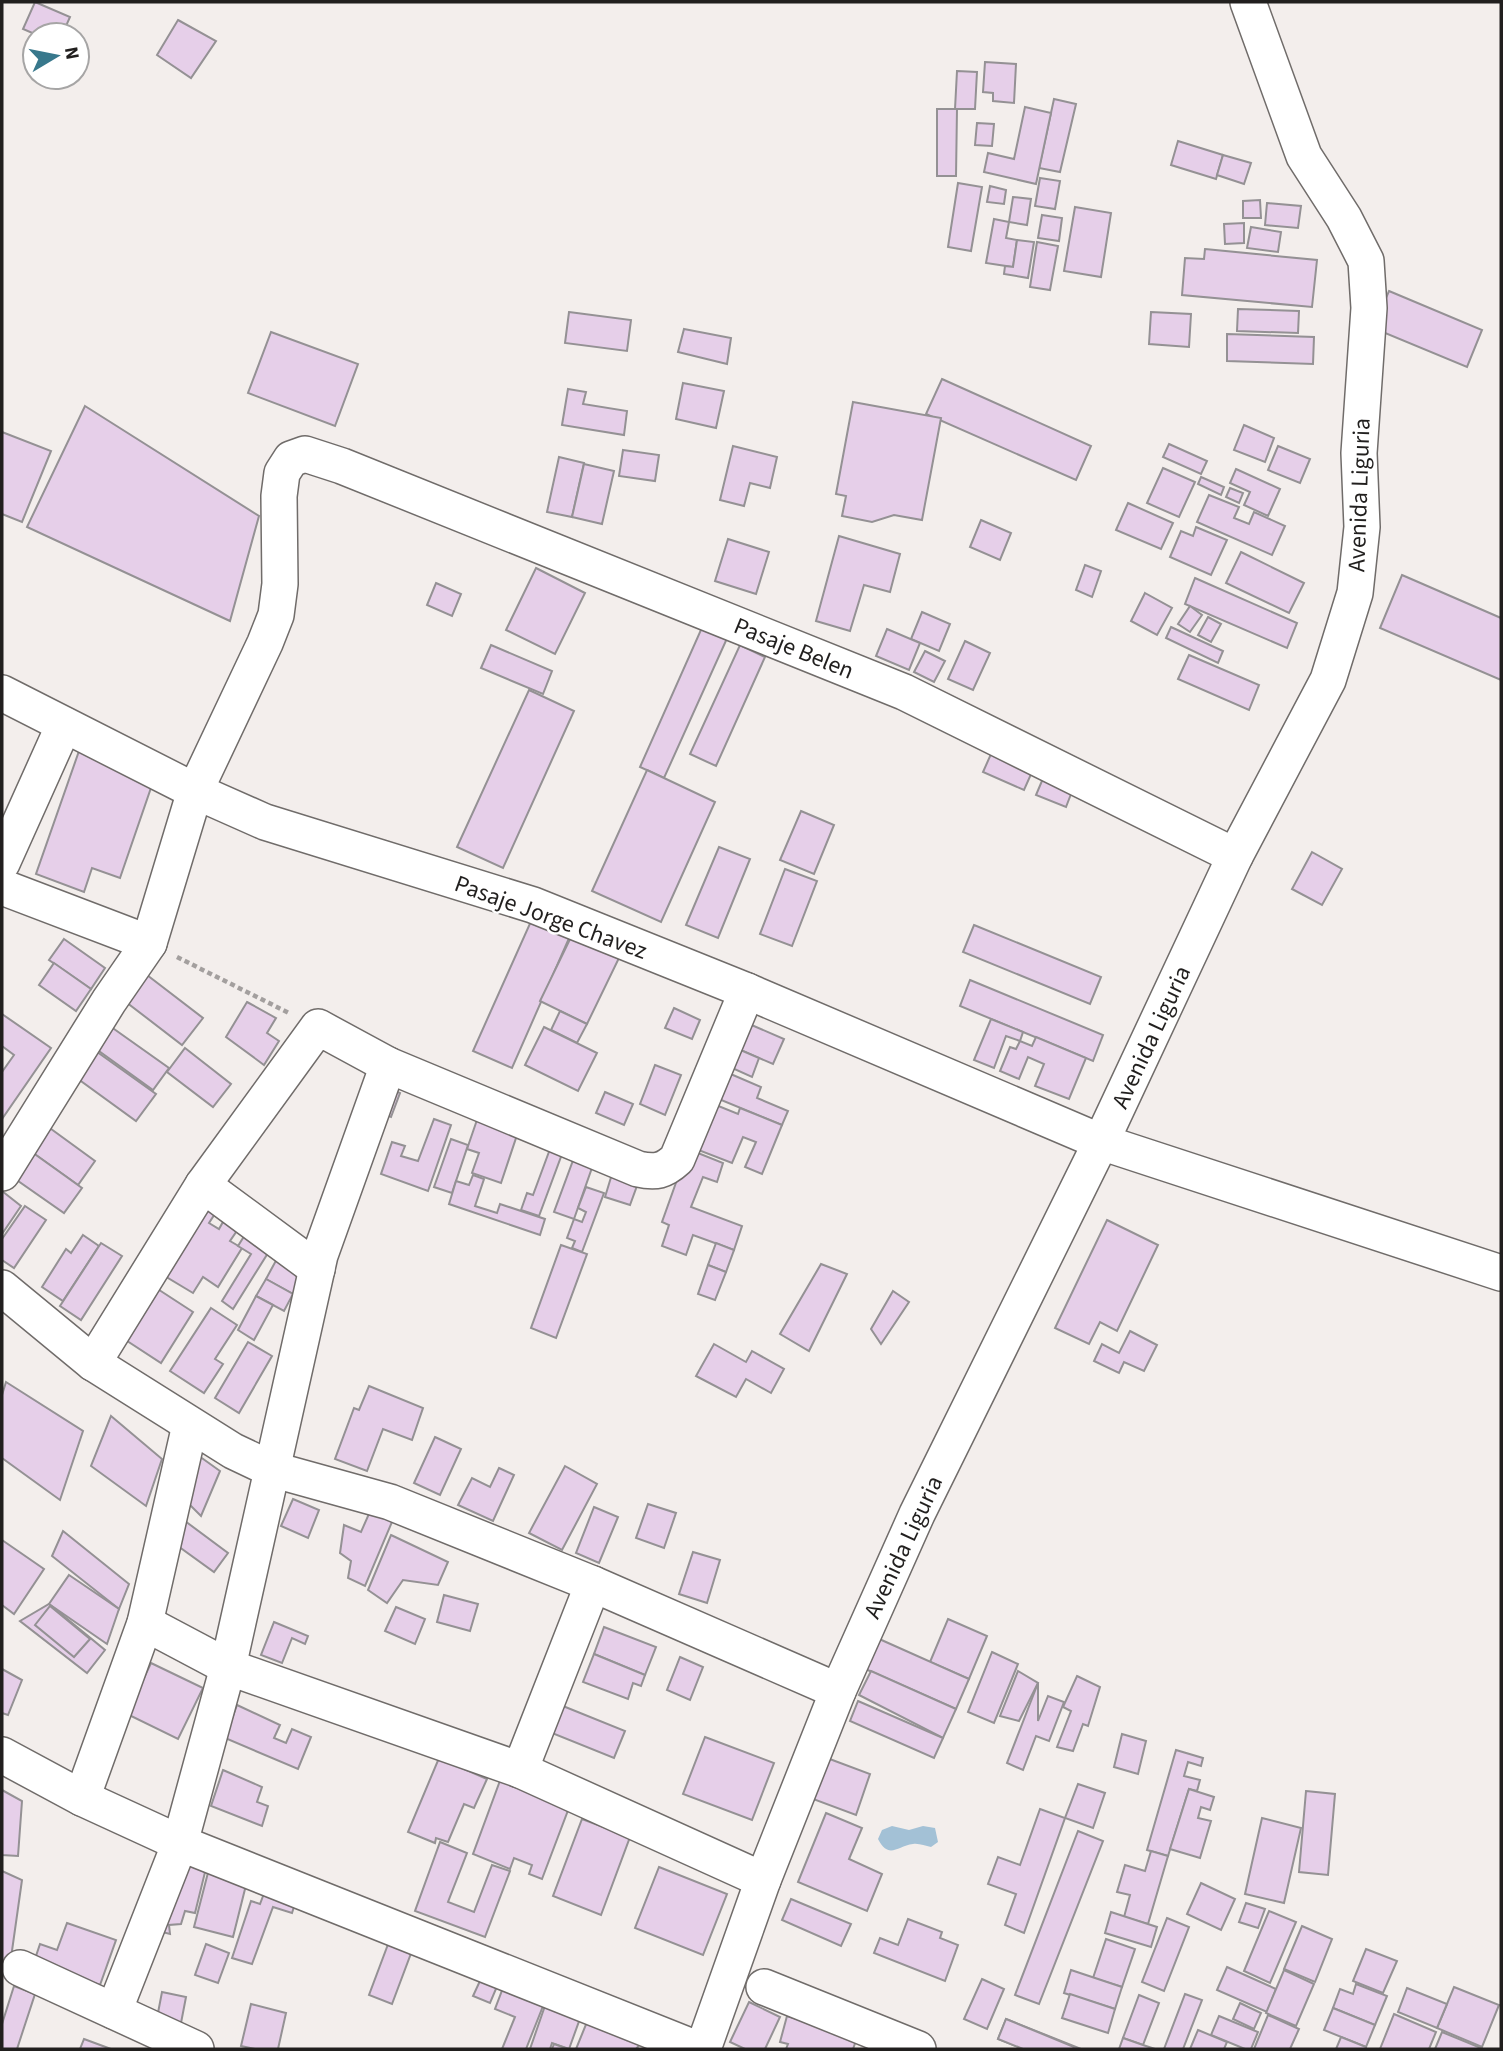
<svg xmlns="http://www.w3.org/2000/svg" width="1503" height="2051" viewBox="0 0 1503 2051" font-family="'Source Sans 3',sans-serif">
<rect width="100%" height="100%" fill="#f3eeec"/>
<!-- water -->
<path fill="#a3c1d6" d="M 892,1826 L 909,1830 L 923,1826 L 935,1828 L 938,1842 L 931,1847 C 925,1846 919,1843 913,1844 C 897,1846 889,1860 878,1839 L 882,1830 Z"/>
<!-- building -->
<g fill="#e6cfe9" stroke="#949194" stroke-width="2">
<polygon points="35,2 70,17 62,35 37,35 23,29"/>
<polygon points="178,20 216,41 191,78 157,55"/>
<polygon points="985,62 1016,64 1014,103 993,101 993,93 983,92"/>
<polygon points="957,71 977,72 975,109 955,109"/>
<polygon points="1054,99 1076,104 1060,172 1039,168"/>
<polygon points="1025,107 1051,113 1036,184 984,172 988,153 1014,159"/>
<polygon points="937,109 957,109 956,176 937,176"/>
<polygon points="977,123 994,124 992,146 975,145"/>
<polygon points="1178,141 1223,155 1216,179 1171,165"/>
<polygon points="1223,155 1251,163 1244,184 1217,175"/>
<polygon points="1040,178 1060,181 1055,209 1035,206"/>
<polygon points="958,183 982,187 971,251 948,247"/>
<polygon points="990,186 1006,190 1004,204 987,202"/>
<polygon points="1013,197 1031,199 1027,225 1009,222"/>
<polygon points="1260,200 1261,218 1243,218 1243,201"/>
<polygon points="1267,203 1301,206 1298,228 1265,225"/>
<polygon points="1075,207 1111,213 1101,277 1064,271"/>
<polygon points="1042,215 1062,218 1059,241 1038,238"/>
<polygon points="994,219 1009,222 1006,238 1017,240 1013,267 986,263"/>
<polygon points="1244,223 1244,243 1225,244 1224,224"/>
<polygon points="1251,227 1281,232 1278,252 1247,248"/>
<polygon points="1017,240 1034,242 1028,278 1004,274 1005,266 1013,267"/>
<polygon points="1037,242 1058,246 1050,290 1030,287"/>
<polygon points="1205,249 1317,260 1312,307 1182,295 1185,258 1204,259"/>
<polygon points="1389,291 1482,330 1467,367 1373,328"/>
<polygon points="1238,309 1299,311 1298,333 1237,331"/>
<polygon points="569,312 631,320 627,351 565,343"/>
<polygon points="1151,312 1191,314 1189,347 1149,344"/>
<polygon points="684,329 731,338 727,364 678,352"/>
<polygon points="271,332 358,364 335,426 248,393"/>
<polygon points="1227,334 1314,337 1313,364 1227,361"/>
<polygon points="942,379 1091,446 1076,480 926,414"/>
<polygon points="683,383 724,391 716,428 676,419"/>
<polygon points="568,389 586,392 583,404 627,411 624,435 562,425"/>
<polygon points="853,402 941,418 922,520 894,515 872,522 842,516 846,496 836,494"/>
<polygon points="85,406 259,516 230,621 27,527"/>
<polygon points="1244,425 1274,438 1265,462 1234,450"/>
<polygon points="2,432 51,451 22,522 2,514"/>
<polygon points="1169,444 1207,461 1201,474 1163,457"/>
<polygon points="733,446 777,457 770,488 750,483 744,506 720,500"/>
<polygon points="1278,446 1310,459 1300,483 1268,470"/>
<polygon points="623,450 659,455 655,481 619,476"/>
<polygon points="559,457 584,463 572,517 547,512"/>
<polygon points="584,464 614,471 602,524 572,517"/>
<polygon points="1163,468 1195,482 1179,517 1147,503"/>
<polygon points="1236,469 1280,489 1268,516 1244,505 1250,492 1230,483"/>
<polygon points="1201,477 1224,487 1221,495 1198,484"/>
<polygon points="1230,488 1243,493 1239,503 1226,497"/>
<polygon points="1209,495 1239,507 1234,518 1249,524 1254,512 1285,526 1272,555 1197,522"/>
<polygon points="1128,503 1173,523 1161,549 1116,530"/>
<polygon points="981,520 1011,533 1000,560 970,547"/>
<polygon points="1196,527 1227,540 1211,575 1170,557 1181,531 1193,536"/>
<polygon points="839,536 900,554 890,592 864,585 850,631 816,621"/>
<polygon points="728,539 769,552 756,594 715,581"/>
<polygon points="1241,552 1304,583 1289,613 1226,583"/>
<polygon points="1085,565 1101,571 1092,597 1076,590"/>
<polygon points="536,568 585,593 555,654 506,630"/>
<polygon points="1402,575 1501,618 1501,680 1380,628"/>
<polygon points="1195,578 1297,623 1287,648 1185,604"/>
<polygon points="436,583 461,594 452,616 427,605"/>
<polygon points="1145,593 1172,608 1157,635 1131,621"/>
<polygon points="1190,606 1202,615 1190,632 1178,624"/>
<polygon points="922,612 950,624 939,651 911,639"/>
<polygon points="1208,617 1221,624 1211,642 1198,635"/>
<polygon points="704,623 729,634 664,778 640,767"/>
<polygon points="1171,627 1223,651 1218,663 1166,638"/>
<polygon points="887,629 920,643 909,670 876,656"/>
<polygon points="965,641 990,653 973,690 948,679"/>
<polygon points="491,645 552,671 543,694 481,668"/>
<polygon points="740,645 765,657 716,766 690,754"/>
<polygon points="925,651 945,661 934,682 914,672"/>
<polygon points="1189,655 1259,685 1249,710 1178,679"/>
<polygon points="529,690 574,711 503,868 457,847"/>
<polygon points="995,745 1036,763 1024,790 983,772"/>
<polygon points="79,751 154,779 120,878 92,868 84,892 36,874"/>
<polygon points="1047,769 1076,781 1066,807 1036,795"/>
<polygon points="647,770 715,802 661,922 592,891"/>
<polygon points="801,811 834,825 814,874 780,860"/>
<polygon points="719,847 750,859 718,938 686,925"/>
<polygon points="1312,852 1342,869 1322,905 1292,889"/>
<polygon points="785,869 817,881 792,946 760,934"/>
<polygon points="532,919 570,936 512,1068 473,1051"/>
<polygon points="974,925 1101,977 1090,1004 963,952"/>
<polygon points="572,935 619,958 587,1024 540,1001"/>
<polygon points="64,939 105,968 91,989 49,960"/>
<polygon points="54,963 91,989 76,1011 39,985"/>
<polygon points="147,975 203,1018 182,1045 126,1002"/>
<polygon points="970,980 1103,1035 1093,1061 960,1006"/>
<polygon points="247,1002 276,1018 267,1033 279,1041 264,1065 226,1037"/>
<polygon points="674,1008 700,1020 692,1039 665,1028"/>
<polygon points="560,1011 587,1024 577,1043 551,1030"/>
<polygon points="2,1014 51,1048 2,1119 2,1072 14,1055 2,1046"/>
<polygon points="991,1019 1023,1032 1020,1041 1006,1036 994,1068 974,1060"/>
<polygon points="740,1020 784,1039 773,1064 729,1045"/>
<polygon points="107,1024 169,1068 153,1090 92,1046"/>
<polygon points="544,1027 597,1053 578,1091 525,1065"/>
<polygon points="1036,1037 1086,1058 1069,1099 1035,1086 1044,1064 1028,1057 1019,1079 1000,1071 1010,1047 1016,1049 1020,1041 1032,1046"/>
<polygon points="729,1045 759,1058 752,1077 721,1063"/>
<polygon points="185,1048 231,1084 213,1107 167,1072"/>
<polygon points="93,1049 156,1094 136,1121 74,1076"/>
<polygon points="655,1065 681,1075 665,1115 640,1104"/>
<polygon points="719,1069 761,1087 757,1098 788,1111 782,1125 709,1095"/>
<polygon points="383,1086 400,1093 391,1117 374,1110"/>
<polygon points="605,1092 633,1104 624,1125 596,1113"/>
<polygon points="706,1101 738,1114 740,1108 782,1125 762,1174 745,1167 756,1142 743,1137 732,1163 688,1146"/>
<polygon points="478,1117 518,1132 501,1183 472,1173 479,1153 467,1149"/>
<polygon points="434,1119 451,1125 428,1191 381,1174 392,1142 405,1146 401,1156 418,1161"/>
<polygon points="47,1126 95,1161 78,1185 29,1150"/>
<polygon points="451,1139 468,1145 452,1193 434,1187"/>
<polygon points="550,1149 562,1154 539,1216 521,1210 527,1193 533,1195"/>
<polygon points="688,1149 723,1163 717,1182 703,1177 691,1207 742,1226 734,1250 693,1235 686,1255 662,1246 669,1225 662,1222"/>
<polygon points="29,1150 82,1188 64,1213 11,1176"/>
<polygon points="575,1155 594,1162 574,1219 554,1212"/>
<polygon points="612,1174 638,1183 630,1205 605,1197"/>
<polygon points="473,1175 484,1179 475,1206 497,1213 500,1204 545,1219 540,1235 449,1204 456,1181 469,1185"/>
<polygon points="586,1187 604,1193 582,1252 572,1248 575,1241 567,1238 574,1219 582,1222 586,1212 578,1208"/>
<polygon points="2,1191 21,1206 2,1234"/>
<polygon points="199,1193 220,1206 209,1223 219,1229 228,1213 243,1222 230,1241 242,1248 218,1287 203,1277 193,1293 153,1269"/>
<polygon points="25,1206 46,1220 14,1268 2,1260 2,1239"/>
<polygon points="1107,1220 1158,1245 1117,1331 1100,1322 1089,1344 1055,1328"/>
<polygon points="248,1230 273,1245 233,1309 222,1301 251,1254 238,1246"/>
<polygon points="83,1235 99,1246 63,1301 42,1287 66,1249 71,1253"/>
<polygon points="101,1243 122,1256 81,1320 60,1306"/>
<polygon points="716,1243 734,1250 726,1272 708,1265"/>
<polygon points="561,1245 587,1254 556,1338 531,1328"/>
<polygon points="279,1255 307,1270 293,1294 266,1279"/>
<polygon points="821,1264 847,1274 809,1351 780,1334"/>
<polygon points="708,1265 726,1272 715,1300 698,1294"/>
<polygon points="266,1279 293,1294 284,1311 256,1296"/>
<polygon points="150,1284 193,1312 161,1363 118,1335"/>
<polygon points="893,1291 909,1302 881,1344 871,1329"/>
<polygon points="256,1296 273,1305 254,1340 238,1330"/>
<polygon points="211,1308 237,1325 215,1359 223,1364 204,1393 170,1371"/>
<polygon points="1130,1331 1157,1345 1144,1371 1124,1362 1119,1373 1094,1361 1102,1344 1119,1353"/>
<polygon points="248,1342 272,1356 239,1413 215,1398"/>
<polygon points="714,1344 746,1362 752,1351 784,1369 771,1393 746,1379 736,1397 696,1376"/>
<polygon points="6,1382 83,1431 60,1500 2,1458 2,1395"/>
<polygon points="369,1386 423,1408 412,1440 383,1429 367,1471 335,1459 354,1408 359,1410"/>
<polygon points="111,1416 162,1459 146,1506 91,1466"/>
<polygon points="435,1437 461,1449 440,1495 414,1483"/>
<polygon points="199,1456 220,1471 201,1516 182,1497"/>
<polygon points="565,1466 597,1484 562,1550 529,1533"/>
<polygon points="499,1468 514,1475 493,1521 458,1505 472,1478 490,1487"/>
<polygon points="293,1499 319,1510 308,1538 281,1526"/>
<polygon points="375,1500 397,1510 365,1586 348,1578 351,1561 340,1553 344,1525 361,1532"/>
<polygon points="648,1504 676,1513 664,1548 636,1538"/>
<polygon points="594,1507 618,1517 599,1563 576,1553"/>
<polygon points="185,1521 228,1553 214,1572 171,1541"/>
<polygon points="63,1531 129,1584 119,1609 52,1556"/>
<polygon points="391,1535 448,1562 438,1585 403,1580 387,1603 368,1590"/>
<polygon points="2,1540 44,1569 14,1614 2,1605"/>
<polygon points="693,1552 720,1560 707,1603 679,1594"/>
<polygon points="69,1575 119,1609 107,1644 49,1604"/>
<polygon points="444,1595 478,1604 470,1631 437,1622"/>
<polygon points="49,1604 105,1650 87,1673 20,1621"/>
<polygon points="50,1606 90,1639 74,1657 35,1625"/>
<polygon points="396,1607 425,1619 415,1644 385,1631"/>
<polygon points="948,1619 987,1636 969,1679 930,1662"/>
<polygon points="274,1622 308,1636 305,1644 292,1638 282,1663 261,1655"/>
<polygon points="604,1627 656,1647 645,1675 594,1654"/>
<polygon points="877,1638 969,1679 956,1709 863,1668"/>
<polygon points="992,1652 1018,1664 994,1723 968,1712"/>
<polygon points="594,1654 645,1675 641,1686 633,1683 628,1699 583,1682"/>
<polygon points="680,1657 703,1667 690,1700 667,1690"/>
<polygon points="151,1663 203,1688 178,1739 127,1714"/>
<polygon points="2,1669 22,1680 8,1715 2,1713"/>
<polygon points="871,1671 956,1709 943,1738 859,1695"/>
<polygon points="1018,1671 1038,1683 1019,1721 1000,1716"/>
<polygon points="1077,1676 1100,1687 1088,1726 1083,1724 1073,1751 1057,1747 1071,1711 1063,1707"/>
<polygon points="1038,1683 1038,1721 1048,1696 1064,1702 1049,1741 1036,1736 1023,1770 1007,1763"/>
<polygon points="858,1701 943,1738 934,1758 850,1721"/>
<polygon points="553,1702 625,1731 614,1758 542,1729"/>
<polygon points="237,1705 280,1725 274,1738 286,1743 292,1729 311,1737 298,1769 225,1738"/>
<polygon points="1122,1734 1146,1741 1138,1774 1114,1767"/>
<polygon points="705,1737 774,1763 752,1820 683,1794"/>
<polygon points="1176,1750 1203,1758 1201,1766 1188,1762 1184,1776 1200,1780 1197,1791 1189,1789 1168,1856 1147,1850"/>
<polygon points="439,1758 487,1779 474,1808 464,1804 448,1842 436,1838 435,1843 408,1832"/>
<polygon points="827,1758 870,1774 856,1815 813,1799"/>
<polygon points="223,1770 262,1787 257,1802 268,1806 262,1826 211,1806"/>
<polygon points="501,1778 570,1805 542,1879 529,1874 532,1865 514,1858 510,1869 473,1854"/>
<polygon points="1078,1784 1105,1793 1093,1828 1065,1818"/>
<polygon points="1189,1789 1214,1797 1210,1810 1201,1807 1198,1818 1211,1821 1200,1858 1170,1849"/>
<polygon points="2,1790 22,1801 18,1856 2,1855"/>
<polygon points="1306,1791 1335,1794 1328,1875 1299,1872"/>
<polygon points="1040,1809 1065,1818 1024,1933 1005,1925 1016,1894 988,1884 998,1857 1020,1865"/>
<polygon points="826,1813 862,1828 849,1859 882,1874 867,1911 798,1882"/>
<polygon points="1262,1818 1301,1828 1284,1903 1245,1894"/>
<polygon points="582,1819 630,1837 601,1915 553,1896"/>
<polygon points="1078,1831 1103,1841 1039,2004 1015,1995"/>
<polygon points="440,1842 467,1853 448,1902 474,1912 492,1865 510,1871 485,1937 415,1911"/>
<polygon points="1151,1851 1168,1856 1148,1924 1124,1917 1130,1895 1117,1892 1125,1865 1145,1871"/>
<polygon points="177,1856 207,1864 195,1913 185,1911 181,1924 169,1925 170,1934 158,1931"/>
<polygon points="211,1861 248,1877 233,1937 194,1927"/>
<polygon points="659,1867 727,1894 703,1955 635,1928"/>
<polygon points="2,1871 22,1880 9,1972 2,1971"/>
<polygon points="268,1883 298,1894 292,1913 273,1907 252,1964 232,1958 251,1901 260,1904"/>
<polygon points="1201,1883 1235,1899 1221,1930 1187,1914"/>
<polygon points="791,1899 851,1924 841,1946 782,1920"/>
<polygon points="1246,1903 1265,1909 1258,1928 1239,1922"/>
<polygon points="1269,1911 1296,1922 1270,1983 1244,1971"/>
<polygon points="1111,1912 1157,1927 1151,1947 1105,1933"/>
<polygon points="1167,1918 1189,1927 1164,1991 1142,1982"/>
<polygon points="908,1919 942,1932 940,1938 958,1945 945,1981 874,1953 880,1938 898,1945"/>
<polygon points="67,1923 116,1940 100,1985 34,1962 40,1944 57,1950"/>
<polygon points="1302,1926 1332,1939 1315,1982 1284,1969"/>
<polygon points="390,1939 413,1948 392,2004 369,1995"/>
<polygon points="1106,1939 1135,1949 1122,1987 1093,1978"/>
<polygon points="206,1944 229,1953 218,1983 195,1975"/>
<polygon points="1366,1949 1397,1961 1383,1993 1353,1981"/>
<polygon points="1227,1967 1276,1989 1267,2012 1217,1990"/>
<polygon points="485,1970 501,1977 490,2003 473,1996"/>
<polygon points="1071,1970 1122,1987 1115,2009 1064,1993"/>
<polygon points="1284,1970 1314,1984 1296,2026 1266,2013"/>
<polygon points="982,1979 1004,1989 987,2029 964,2019"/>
<polygon points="506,1980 547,1996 526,2049 502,2049 515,2017 495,2009"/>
<polygon points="1356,1984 1387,1996 1375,2025 1333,2008 1340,1989 1353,1994"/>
<polygon points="14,1986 35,1994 17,2049 2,2049 2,2024"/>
<polygon points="1454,1987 1499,2005 1482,2047 1437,2028"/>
<polygon points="1407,1988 1447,2004 1437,2028 1398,2012"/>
<polygon points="162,1992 186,1997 181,2023 157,2018"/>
<polygon points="1070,1994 1115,2009 1108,2033 1062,2018"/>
<polygon points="1185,1994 1202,2000 1183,2049 1164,2049"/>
<polygon points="1139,1995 1159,2003 1143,2045 1123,2038"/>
<polygon points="547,2000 582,2013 569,2049 552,2043 550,2049 530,2049"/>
<polygon points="749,2002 780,2017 765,2049 745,2049 730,2042"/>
<polygon points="1240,2003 1261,2013 1254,2029 1233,2019"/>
<polygon points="251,2004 286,2013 278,2049 255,2049 241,2046"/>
<polygon points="1333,2008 1375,2025 1366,2047 1324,2030"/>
<polygon points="1394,2014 1436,2032 1429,2049 1380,2049"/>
<polygon points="1268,2015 1299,2029 1290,2049 1254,2049"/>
<polygon points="787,2016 857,2038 853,2049 786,2049 788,2044 780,2042"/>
<polygon points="1219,2016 1258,2032 1251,2049 1245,2049 1211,2035"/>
<polygon points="589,2017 644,2040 636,2049 576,2049"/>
<polygon points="1006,2019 1081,2049 1023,2049 998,2039"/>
<polygon points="1006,2019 1074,2047 1073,2049 1023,2049 998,2039"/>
<polygon points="1198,2030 1227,2042 1224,2049 1190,2049"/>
<polygon points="1442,2032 1481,2048 1480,2049 1435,2049"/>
<polygon points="1341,2037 1366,2047 1366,2049 1336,2049"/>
<polygon points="1123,2038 1143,2045 1155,2049 1119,2049"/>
<polygon points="84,2039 111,2049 80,2049"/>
<polygon points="554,2044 568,2049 552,2049"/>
</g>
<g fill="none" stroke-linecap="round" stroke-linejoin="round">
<defs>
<g id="minor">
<polyline points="2,693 195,791 265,822 533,905 747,991 1101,1142 1501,1273"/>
<polyline points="2,863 64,725"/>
<polyline points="2,887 149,943"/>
<polyline points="2,1173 109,1001 149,943 195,791 265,643 276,615 280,584 279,496 282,473 291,459 305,454 342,466 904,692 1235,856"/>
<polyline points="203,1185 317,1269"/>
<polyline points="2,1288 93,1363 233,1451 271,1469 390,1502 593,1584 838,1691"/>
<path d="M 93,1363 L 203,1185 L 318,1027 L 388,1065 L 638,1169 C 656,1173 664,1171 677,1159 L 747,991"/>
<polyline points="145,1623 228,1667 520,1770 763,1880"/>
<polyline points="2,1755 82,1798 180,1843 697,2049"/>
<polyline points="520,1770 593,1584"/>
<polyline points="82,1798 145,1623 190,1425"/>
<polyline points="20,1968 196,2049"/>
<polyline points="764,1987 918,2049"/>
<polyline points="114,2011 180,1843 228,1667 320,1255 388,1065"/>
<polyline points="703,2049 763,1880 838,1691 917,1514 1101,1142 1235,856 1328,680 1355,593 1362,527 1359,453 1369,308 1366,261 1344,218 1304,156 1248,2"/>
</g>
</defs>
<!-- minor casing -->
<use href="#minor" stroke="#706c6a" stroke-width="38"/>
<!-- path -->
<polyline stroke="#a39f9e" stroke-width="4.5" stroke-dasharray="5 3.5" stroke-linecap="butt" points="177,957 289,1013"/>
<!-- minor -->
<use href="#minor" stroke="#fff" stroke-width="35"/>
</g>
<g text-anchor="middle" stroke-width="5" stroke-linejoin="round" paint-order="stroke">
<!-- street labels -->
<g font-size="24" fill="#211f1e" stroke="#fff">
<text transform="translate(1359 495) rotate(-88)" y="8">Avenida Liguria</text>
<text transform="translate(794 648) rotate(22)" y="8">Pasaje Belen</text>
<text transform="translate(551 917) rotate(20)" y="8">Pasaje Jorge Chavez</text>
<text transform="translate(1151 1037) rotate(-65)" y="8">Avenida Liguria</text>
<text transform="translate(903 1547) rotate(-65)" y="8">Avenida Liguria</text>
</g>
</g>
<!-- border -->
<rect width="1503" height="2051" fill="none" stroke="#211f1e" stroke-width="7"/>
<!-- north arrow -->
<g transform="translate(56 56) rotate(80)"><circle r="33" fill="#ffffff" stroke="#a6a5a5" stroke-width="2"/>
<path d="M0-5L12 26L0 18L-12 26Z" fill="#38788c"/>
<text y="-10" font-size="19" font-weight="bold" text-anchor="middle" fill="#211f1e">N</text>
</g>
</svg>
